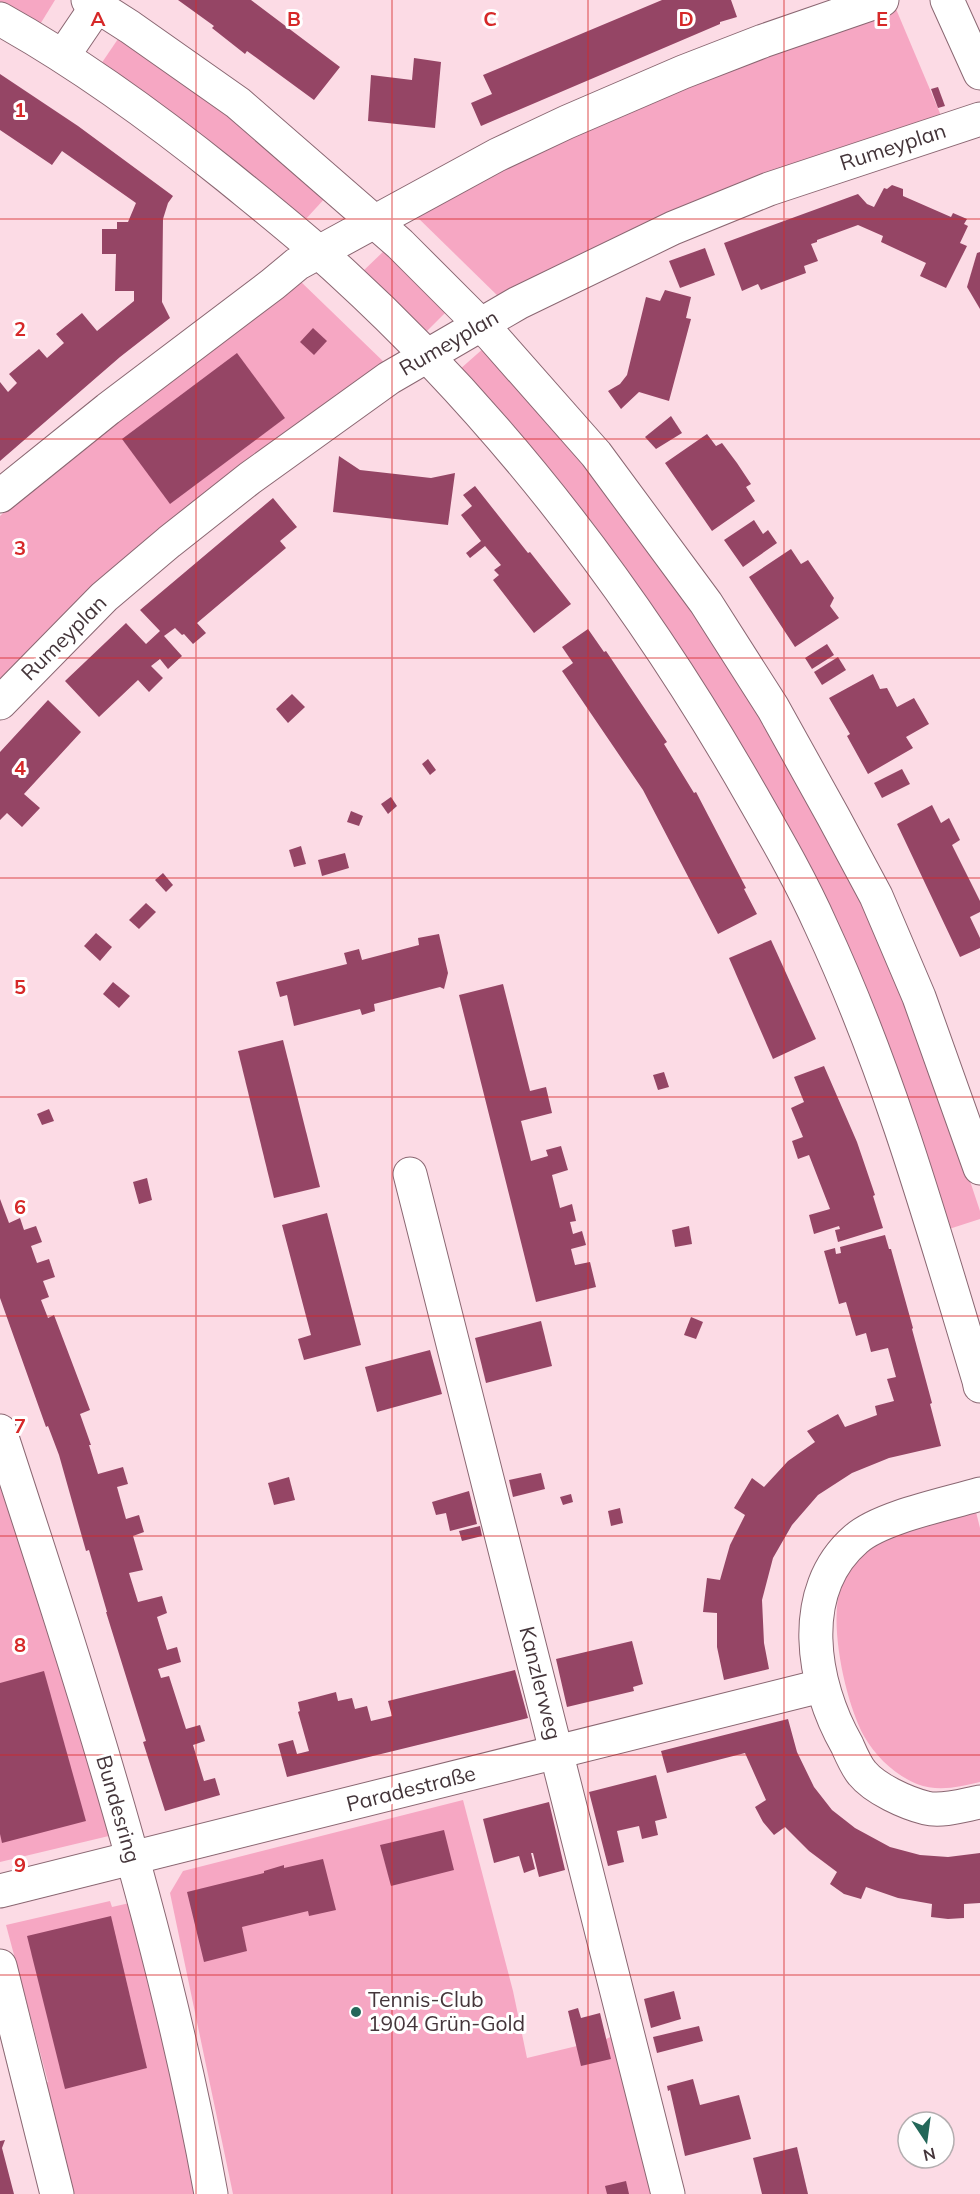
<svg xmlns="http://www.w3.org/2000/svg" width="980" height="2194" viewBox="0 0 980 2194" font-family="Mulish,sans-serif">
<rect width="100%" height="100%" fill="#fcdbe5"/>
<!-- green -->
<g fill="#f6a7c3">
<polygon points="0,0 55,0 39,26 0,2"/>
<polygon points="896,9 942,118 503,301 412,212 546,145 846,24"/>
<polygon points="120,36 223,111 327,196 304,221 101,64"/>
<polygon points="386,249 447,311 423,335 361,273"/>
<polygon points="298,279 388,366 0,687 0,516 38,480"/>
<polygon points="485,347 563,435 651,547 762,714 863,903 938,1085 980,1211 980,1219 949,1229 831,918 459,370"/>
<polygon points="0,1464 113,1835 0,1862"/>
<path d="M 976,1512 L 980,1528 L 980,1782 C 959,1787 938,1792 917,1784 C 895,1775 876,1757 864,1736 C 846,1703 829,1627 840,1590 C 844,1576 856,1562 866,1553 C 892,1528 943,1521 976,1512 Z"/>
<polygon points="463,1800 513,1991 527,2058 606,2039 619,2033 660,2194 233,2194 170,1893 183,1871"/>
<polygon points="110,1901 112,1907 134,1902 197,2194 70,2194 41,2084 48,2082 6,1925"/>
</g>
<!-- building -->
<g fill="#954565">
<polygon points="178,0 251,0 340,67 314,100 247,51 245,54 212,28 214,26"/>
<polygon points="662,0 731,0 737,17 720,22 720,24 481,126 471,103 492,94 483,75"/>
<polygon points="414,58 441,62 435,128 368,121 371,75 412,80"/>
<polygon points="0,74 78,126 173,196 168,203 163,219 162,302 170,318 120,357 0,461 0,382 8,392 17,383 9,374 39,349 47,358 64,343 56,334 82,313 97,331 134,301 134,291 115,291 116,254 102,254 102,229 117,229 117,222 128,222 136,203 62,151 52,165 0,130"/>
<polygon points="938,87 945,106 938,108 931,89"/>
<polygon points="892,185 903,189 903,196 951,217 953,213 967,219 964,224 968,226 960,243 967,246 946,288 920,276 926,263 881,242 883,236 858,225 817,240 817,242 811,244 818,261 804,266 806,273 761,290 758,284 742,291 724,243 858,194 867,204 874,207 884,188 887,189"/>
<polygon points="705,248 715,275 680,288 669,261"/>
<polygon points="980,252 980,309 967,287 977,253"/>
<polygon points="665,290 691,297 686,318 691,319 669,401 639,392 621,409 608,391 620,384 627,375 646,297 660,301"/>
<polygon points="313,328 327,341 314,355 300,342"/>
<polygon points="237,353 285,418 170,504 122,439"/>
<polygon points="671,416 682,433 656,449 645,437"/>
<polygon points="707,434 716,446 722,443 737,463 751,484 746,487 755,501 712,531 665,463"/>
<polygon points="339,456 360,470 431,478 455,473 448,525 333,512"/>
<polygon points="475,486 528,553 530,552 571,604 534,633 493,580 499,575 494,570 501,565 485,546 470,558 466,553 481,541 461,515 472,506 463,495"/>
<polygon points="273,498 297,527 280,541 286,548 197,623 206,633 193,644 184,634 182,635 175,628 164,636 182,656 168,669 160,659 151,666 163,678 149,692 138,680 99,717 65,681 126,623 146,644 160,631 140,610"/>
<polygon points="754,520 763,534 768,530 777,543 743,567 724,540"/>
<polygon points="791,549 801,564 808,560 834,598 830,606 839,618 795,647 749,577"/>
<polygon points="588,629 604,652 606,651 667,742 664,744 694,793 696,792 746,888 744,889 757,914 718,934 643,790 562,671 573,663 562,647"/>
<polygon points="827,644 834,655 812,669 805,658"/>
<polygon points="838,657 846,670 822,685 814,672"/>
<polygon points="873,674 880,689 887,688 897,707 914,698 929,724 906,737 913,748 868,774 847,736 850,734 829,698"/>
<polygon points="292,694 305,707 288,723 276,709"/>
<polygon points="48,700 81,732 24,794 40,808 22,827 7,813 0,820 0,752"/>
<polygon points="428,759 436,770 430,775 422,764"/>
<polygon points="902,769 910,784 882,798 874,783"/>
<polygon points="391,797 397,806 388,814 381,804"/>
<polygon points="932,805 941,823 949,818 960,840 952,845 980,901 980,912 970,917 980,938 980,948 960,957 897,824"/>
<polygon points="351,811 363,816 359,826 347,822"/>
<polygon points="301,846 306,864 294,867 289,850"/>
<polygon points="345,853 349,868 322,876 318,860"/>
<polygon points="163,873 173,885 166,892 155,880"/>
<polygon points="146,903 156,912 139,929 129,920"/>
<polygon points="96,933 112,947 100,961 84,946"/>
<polygon points="439,934 448,973 444,989 440,987 374,1004 375,1011 362,1015 360,1009 294,1026 287,995 280,997 276,982 347,964 344,953 359,949 362,960 419,945 418,938"/>
<polygon points="771,940 816,1039 773,1059 729,958"/>
<polygon points="113,982 130,996 119,1008 103,994"/>
<polygon points="503,984 530,1091 546,1087 552,1113 521,1121 531,1161 548,1156 546,1150 561,1146 568,1170 552,1175 560,1208 572,1204 576,1221 570,1222 573,1234 582,1231 586,1245 571,1249 575,1265 590,1262 596,1287 536,1302 459,995"/>
<polygon points="283,1040 320,1187 274,1198 238,1051"/>
<polygon points="824,1066 857,1142 875,1195 873,1196 883,1228 838,1242 835,1230 840,1229 839,1226 814,1234 809,1215 830,1209 809,1155 798,1159 792,1141 803,1137 791,1108 804,1102 794,1077"/>
<polygon points="664,1072 669,1087 658,1090 653,1075"/>
<polygon points="49,1109 54,1121 42,1125 37,1114"/>
<polygon points="147,1178 152,1200 139,1204 133,1182"/>
<polygon points="0,1199 9,1223 20,1218 24,1230 36,1226 42,1242 31,1246 37,1263 49,1259 55,1277 43,1281 49,1297 41,1300 48,1318 54,1315 90,1410 80,1414 91,1445 89,1445 98,1474 123,1467 128,1484 117,1487 126,1519 139,1515 144,1532 133,1536 143,1570 129,1573 138,1602 162,1596 167,1613 157,1617 167,1650 177,1647 181,1662 158,1669 161,1678 169,1676 186,1729 200,1725 205,1741 193,1745 204,1781 215,1778 220,1795 165,1811 143,1742 146,1741 106,1612 107,1612 89,1550 86,1551 59,1455 48,1426 46,1427 0,1298"/>
<polygon points="327,1213 361,1345 304,1360 298,1339 311,1335 282,1225"/>
<polygon points="689,1226 692,1244 675,1247 672,1230"/>
<polygon points="885,1235 889,1249 891,1249 913,1328 912,1329 932,1403 930,1404 941,1446 889,1458 852,1473 818,1495 792,1525 773,1558 762,1600 764,1643 769,1669 724,1680 717,1647 717,1613 703,1612 707,1578 720,1580 730,1545 745,1515 734,1508 752,1478 764,1487 788,1461 815,1442 807,1431 838,1414 845,1427 877,1415 875,1406 894,1401 887,1379 896,1377 888,1348 871,1352 866,1333 856,1336 846,1302 839,1304 824,1251 835,1248 836,1254 841,1253 840,1247"/>
<polygon points="691,1317 703,1322 696,1339 684,1335"/>
<polygon points="541,1321 552,1366 486,1383 475,1338"/>
<polygon points="430,1350 442,1394 377,1412 365,1367"/>
<polygon points="541,1473 545,1489 513,1497 509,1480"/>
<polygon points="289,1477 295,1500 274,1505 268,1483"/>
<polygon points="469,1491 477,1524 450,1531 446,1513 436,1515 432,1502"/>
<polygon points="571,1494 573,1502 563,1505 560,1497"/>
<polygon points="620,1508 623,1523 611,1526 608,1511"/>
<polygon points="480,1526 482,1536 462,1541 459,1531"/>
<polygon points="632,1641 643,1684 633,1687 634,1691 567,1707 556,1659"/>
<polygon points="515,1670 528,1718 287,1777 278,1744 293,1740 297,1754 309,1751 298,1712 300,1711 298,1702 336,1692 338,1701 352,1698 355,1709 367,1706 371,1721 392,1716 388,1701"/>
<polygon points="44,1671 86,1821 2,1843 0,1834 0,1683"/>
<polygon points="788,1719 797,1752 814,1787 832,1810 855,1828 890,1847 920,1855 948,1857 980,1853 980,1903 964,1904 964,1918 948,1919 931,1917 932,1904 898,1898 866,1887 861,1899 844,1894 830,1884 837,1872 809,1851 785,1827 774,1835 763,1822 755,1807 766,1800 745,1753 667,1773 661,1751"/>
<polygon points="656,1775 667,1818 655,1821 658,1835 642,1839 639,1826 617,1831 624,1862 608,1866 589,1792"/>
<polygon points="549,1802 565,1870 539,1877 533,1853 531,1853 535,1869 524,1873 519,1856 494,1863 483,1819"/>
<polygon points="444,1830 454,1870 391,1886 380,1845"/>
<polygon points="323,1859 336,1910 309,1916 308,1911 242,1927 247,1951 204,1962 187,1892 264,1873 264,1871 284,1865 284,1868"/>
<polygon points="111,1916 147,2068 65,2089 27,1936"/>
<polygon points="674,1991 681,2019 651,2028 644,1999"/>
<polygon points="578,2008 581,2018 600,2013 611,2059 581,2066 568,2011"/>
<polygon points="699,2026 703,2041 657,2053 653,2037"/>
<polygon points="693,2079 700,2105 739,2095 751,2139 685,2156 670,2090 668,2091 667,2086"/>
<polygon points="5,2140 2,2148 14,2194 0,2194 0,2141"/>
<polygon points="797,2147 808,2194 762,2194 753,2158"/>
<polygon points="626,2181 629,2194 607,2194 605,2186"/>
</g>
<g fill="none" stroke-linecap="round" stroke-linejoin="round">
<defs>
<g id="street">
<polyline points="88,0 130,27 238,103 400,244 492,336 596,454 706,603 773,708 833,816 876,896 919,997 980,1168"/>
<path d="M 0,19 C 81,64 156,119 228,177 C 266,208 305,239 341,272 C 505,422 642,603 752,796 C 776,838 801,881 821,926 C 890,1074 933,1228 980,1384"/>
<polyline points="63,56 101,0"/>
<polyline points="0,496 108,409 273,284 297,264 497,155 567,122 683,72 763,41 882,0"/>
<polyline points="0,703 104,597 169,542 250,478 389,378 518,303 673,228 769,189 980,119"/>
<polyline points="410,1174 668,2194"/>
<path d="M 0,1431 C 82,1682 164,1934 211,2194"/>
<path d="M 980,1494 C 947,1504 881,1517 856,1539 C 796,1591 812,1684 847,1745 C 851,1754 856,1766 862,1773 C 875,1789 906,1803 926,1808 C 942,1812 964,1805 980,1802"/>
<polyline points="0,1891 821,1686"/>
<polyline points="0,1966 57,2194"/>
</g>
<g id="secondary">
<polyline points="947,0 980,73"/>
<polyline points="980,1380 980,1386"/>
</g>
</defs>
<!-- street casing -->
<use href="#street" stroke="#8a6772" stroke-width="35"/>
<!-- secondary casing -->
<use href="#secondary" stroke="#8a6772" stroke-width="35"/>
<!-- street -->
<use href="#street" stroke="#fff" stroke-width="33"/>
<!-- secondary -->
<use href="#secondary" stroke="#fff" stroke-width="33"/>
</g>
<!-- grid -->
<path fill="none" stroke="#d62828" stroke-width="1.5" stroke-opacity="0.55" d="M 196,0 L 196,2194M 392,0 L 392,2194M 588,0 L 588,2194M 784,0 L 784,2194M 0,219 L 980,219M 0,439 L 980,439M 0,658 L 980,658M 0,878 L 980,878M 0,1097 L 980,1097M 0,1316 L 980,1316M 0,1536 L 980,1536M 0,1755 L 980,1755M 0,1975 L 980,1975"/>
<!-- markers -->
<circle fill="#236759" stroke="#fff" stroke-width="2" cx="356" cy="2012" r="6"/>
<g text-anchor="middle" stroke-width="6" stroke-linejoin="round" paint-order="stroke">
<!-- street labels -->
<g font-size="21" fill="#44353a" stroke="#fff">
<text transform="translate(893 147) rotate(-18)" y="7">Rumeyplan</text>
<text transform="translate(449 343) rotate(-30)" y="7">Rumeyplan</text>
<text transform="translate(64 638) rotate(-45)" y="7">Rumeyplan</text>
<text transform="translate(540 1683) rotate(76)" y="7">Kanzlerweg</text>
<text transform="translate(411 1789) rotate(-14)" y="7">Paradestraße</text>
<text transform="translate(118 1809) rotate(74)" y="7">Bundesring</text>
</g>
<!-- poi labels -->
<g font-size="21" fill="#44353a" stroke="#fff" text-anchor="start">
<text x="368" y="2007">Tennis-Club<tspan x="368" dy="24">1904 Grün-Gold</tspan></text>
</g>
</g>
<g font-size="20" text-anchor="middle" font-weight="bold" fill="#d62828" stroke="#fff" stroke-width="6" stroke-linejoin="round" paint-order="stroke">
<text x="98" y="26">A</text>
<text x="294" y="26">B</text>
<text x="490" y="26">C</text>
<text x="686" y="26">D</text>
<text x="882" y="26">E</text>
<text x="20" y="117">1</text>
<text x="20" y="336">2</text>
<text x="20" y="555">3</text>
<text x="20" y="775">4</text>
<text x="20" y="994">5</text>
<text x="20" y="1214">6</text>
<text x="20" y="1433">7</text>
<text x="20" y="1652">8</text>
<text x="20" y="1872">9</text>
</g>
<!-- north arrow -->
<g transform="translate(926 2140) rotate(167)"><circle r="28" fill="#ffffff" stroke="#b4aeb0" stroke-width="1.5"/>
<path d="M0-4.5L10 22L0 15L-10 22Z" fill="#236759"/>
<text y="-9" font-size="16" font-weight="bold" text-anchor="middle" fill="#44353a">N</text>
</g>
</svg>
